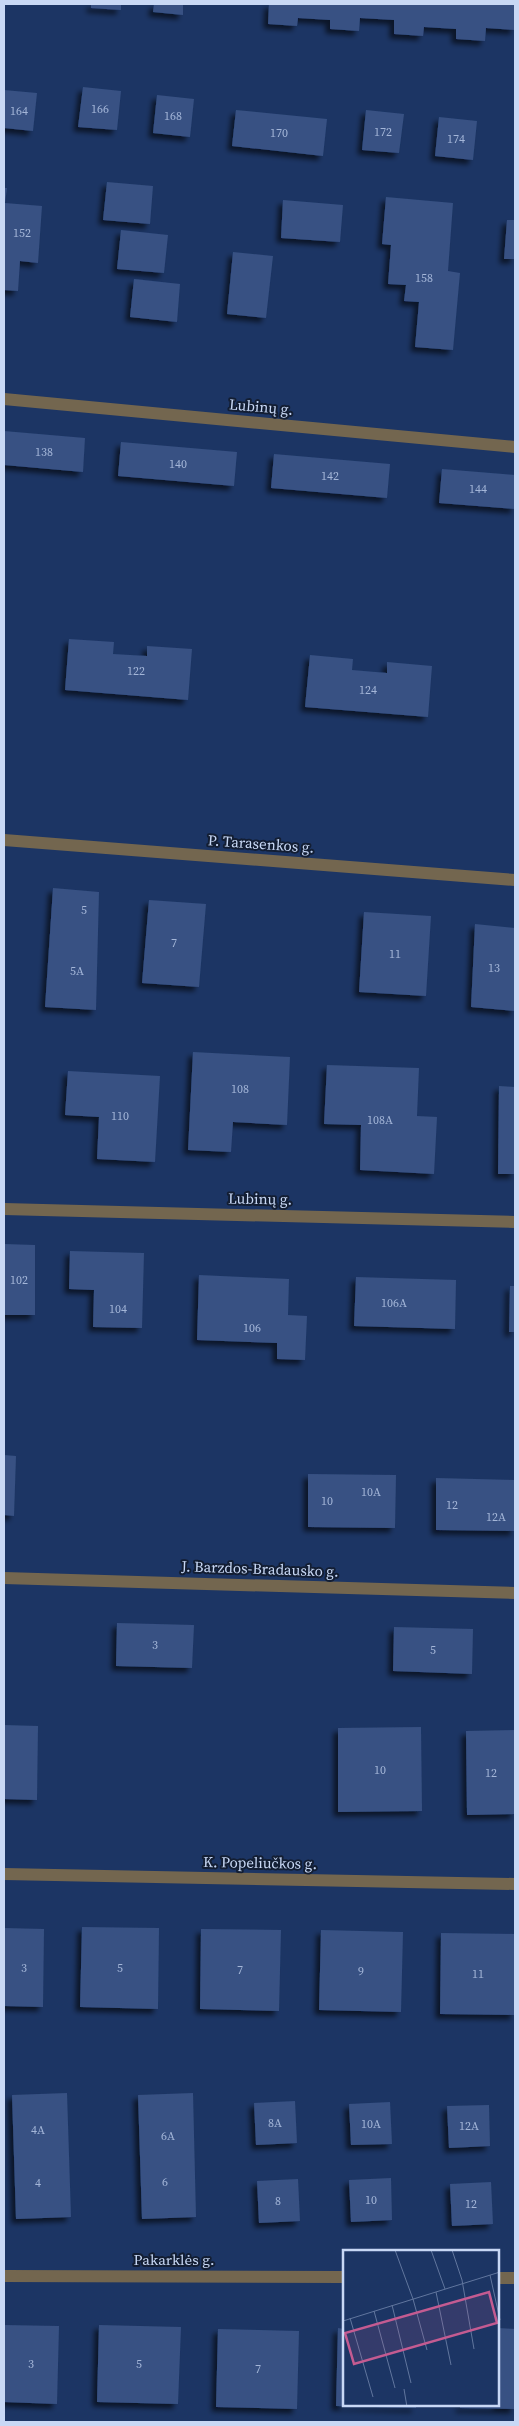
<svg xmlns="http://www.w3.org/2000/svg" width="519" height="2426" viewBox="0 0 519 2426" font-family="'Source Serif 4',serif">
<defs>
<filter id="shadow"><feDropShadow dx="-4.5" dy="4.5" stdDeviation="2.5" flood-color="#0009"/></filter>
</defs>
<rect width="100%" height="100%" fill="#1c3564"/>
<!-- building -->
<g fill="#375183" filter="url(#shadow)">
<polygon points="91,4 121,4 121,10 91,8"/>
<polygon points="154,4 183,4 183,15 153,12"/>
<polygon points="269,4 515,4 515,30 486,28 485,41 456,39 456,29 424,27 423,36 394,34 394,20 360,18 359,31 330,29 330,20 298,18 297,26 268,24"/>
<polygon points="83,87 121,91 117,130 78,127"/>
<polygon points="4,90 37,93 33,131 4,128"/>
<polygon points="157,95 194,99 190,137 153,133"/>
<polygon points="236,110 327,119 323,156 232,146"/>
<polygon points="366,110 404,114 399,153 362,150"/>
<polygon points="439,117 477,121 473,160 435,156"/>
<polygon points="107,182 153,186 150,224 103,220"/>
<polygon points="4,188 7,188 5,203 42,206 38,263 20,261 18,291 4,290"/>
<polygon points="386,197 453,203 448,271 460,273 453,350 415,347 419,302 404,301 406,285 388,284 391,245 382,244"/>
<polygon points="283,200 343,205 340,242 281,238"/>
<polygon points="507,220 515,220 515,259 504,259"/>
<polygon points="121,230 168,235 164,273 117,269"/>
<polygon points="233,252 273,256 266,318 227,314"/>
<polygon points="134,279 180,284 177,322 130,317"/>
<polygon points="4,431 85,438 83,472 4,465"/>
<polygon points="121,442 237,452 234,486 118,476"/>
<polygon points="274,454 390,464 387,498 271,488"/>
<polygon points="442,469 515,475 515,509 439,503"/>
<polygon points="69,639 114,642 113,654 147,656 147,646 192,649 188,700 65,690"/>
<polygon points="310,655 353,659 352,670 387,673 387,662 432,666 428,717 305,707"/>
<polygon points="53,888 99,892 96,1010 45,1007"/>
<polygon points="149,900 206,904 199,987 142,983"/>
<polygon points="364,912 431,916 426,996 359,992"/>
<polygon points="475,924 515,928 515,1011 471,1007"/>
<polygon points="193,1052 290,1057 287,1125 233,1122 231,1152 188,1150"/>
<polygon points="327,1065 419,1068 417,1116 437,1117 434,1174 360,1170 361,1125 324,1124"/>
<polygon points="68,1071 160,1076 155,1162 97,1159 99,1117 65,1115"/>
<polygon points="499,1086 515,1087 515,1174 498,1174"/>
<polygon points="4,1244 35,1245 35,1315 4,1315"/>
<polygon points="70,1251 144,1253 142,1328 93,1327 94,1290 69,1289"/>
<polygon points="199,1275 289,1279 288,1315 307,1316 305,1360 277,1359 277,1343 197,1340"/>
<polygon points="356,1277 456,1280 455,1329 354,1326"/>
<polygon points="510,1286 515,1286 515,1332 509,1332"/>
<polygon points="4,1455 16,1456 14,1516 4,1515"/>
<polygon points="308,1474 396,1475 395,1528 308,1527"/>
<polygon points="436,1478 515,1480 515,1531 436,1530"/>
<polygon points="117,1623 194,1625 192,1668 116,1666"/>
<polygon points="394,1627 473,1629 472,1674 393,1671"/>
<polygon points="4,1725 38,1726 37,1800 4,1799"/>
<polygon points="421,1727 422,1811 338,1812 338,1728"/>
<polygon points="515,1730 515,1814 467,1815 466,1731"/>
<polygon points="82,1927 159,1928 158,2009 80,2007"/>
<polygon points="4,1928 44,1929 43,2007 4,2006"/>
<polygon points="201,1929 281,1930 279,2011 200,2009"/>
<polygon points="321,1930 403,1932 401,2012 319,2010"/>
<polygon points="441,1933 515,1934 515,2015 440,2014"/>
<polygon points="67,2093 71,2217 16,2219 12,2095"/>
<polygon points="193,2093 196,2217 142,2219 138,2095"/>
<polygon points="295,2101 297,2143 256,2145 254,2103"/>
<polygon points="390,2102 392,2144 351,2145 349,2104"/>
<polygon points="489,2105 490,2146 449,2148 447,2106"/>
<polygon points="391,2178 392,2220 351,2222 349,2180"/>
<polygon points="298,2179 300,2221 259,2223 257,2181"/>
<polygon points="491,2182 493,2224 452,2226 450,2184"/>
<polygon points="4,2325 59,2326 57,2404 4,2402"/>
<polygon points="99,2325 181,2327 178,2404 97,2402"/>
<polygon points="338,2328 344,2329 344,2405 416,2405 416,2408 336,2406"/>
<polygon points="498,2328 515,2329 515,2409 460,2408 460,2405 498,2405"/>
<polygon points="218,2329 299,2331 297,2409 216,2407"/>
</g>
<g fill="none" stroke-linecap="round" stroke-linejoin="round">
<!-- street -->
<g stroke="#73664f" stroke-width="12">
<polyline points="4,399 515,447"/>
<polyline points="4,840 515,880"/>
<polyline points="4,1209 515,1222"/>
<polyline points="4,1578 515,1593"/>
<polyline points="4,1874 515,1884"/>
<polyline points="4,2276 344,2277"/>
<polyline points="498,2278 515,2278"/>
</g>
</g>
<g text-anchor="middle" stroke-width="4" stroke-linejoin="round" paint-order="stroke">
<!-- number labels -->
<g font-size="12" fill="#a4b6d8">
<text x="100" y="113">166</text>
<text x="19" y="115">164</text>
<text x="173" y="120">168</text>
<text x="383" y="136">172</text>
<text x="279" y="137">170</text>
<text x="456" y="143">174</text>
<text x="22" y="237">152</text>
<text x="424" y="282">158</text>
<text x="44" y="456">138</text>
<text x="178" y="468">140</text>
<text x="330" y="480">142</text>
<text x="478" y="493">144</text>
<text x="136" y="675">122</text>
<text x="368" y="694">124</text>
<text x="84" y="914">5</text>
<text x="174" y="947">7</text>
<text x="395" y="958">11</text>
<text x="494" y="972">13</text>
<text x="77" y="975">5A</text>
<text x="240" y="1093">108</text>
<text x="120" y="1120">110</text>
<text x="380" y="1124">108A</text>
<text x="19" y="1284">102</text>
<text x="394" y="1307">106A</text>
<text x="118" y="1313">104</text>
<text x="252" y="1332">106</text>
<text x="371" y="1496">10A</text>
<text x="327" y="1505">10</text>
<text x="452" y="1509">12</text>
<text x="496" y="1521">12A</text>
<text x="155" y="1649">3</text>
<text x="433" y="1654">5</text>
<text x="380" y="1774">10</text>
<text x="491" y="1777">12</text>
<text x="24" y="1972">3</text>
<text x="120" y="1972">5</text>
<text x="240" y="1974">7</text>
<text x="361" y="1975">9</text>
<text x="478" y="1978">11</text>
<text x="275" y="2127">8A</text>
<text x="371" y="2128">10A</text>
<text x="469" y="2130">12A</text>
<text x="38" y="2134">4A</text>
<text x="168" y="2140">6A</text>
<text x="165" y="2186">6</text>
<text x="38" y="2187">4</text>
<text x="371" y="2204">10</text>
<text x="278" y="2205">8</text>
<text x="471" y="2208">12</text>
<text x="31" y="2368">3</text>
<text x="139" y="2368">5</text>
<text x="258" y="2373">7</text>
</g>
<!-- street labels -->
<g font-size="15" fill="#c8d8f5" stroke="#131e33">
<text transform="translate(261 407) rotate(5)" y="5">Lubinų g.</text>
<text transform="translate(261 844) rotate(4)" y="5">P. Tarasenkos g.</text>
<text transform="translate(260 1199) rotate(1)" y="5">Lubinų g.</text>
<text transform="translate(260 1569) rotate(2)" y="5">J. Barzdos-Bradausko g.</text>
<text transform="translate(260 1863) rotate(1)" y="5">K. Popeliučkos g.</text>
<text x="174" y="2265">Pakarklės g.</text>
</g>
</g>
<!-- overview -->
<g transform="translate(343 2250)">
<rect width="156" height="156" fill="#1c3564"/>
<path fill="none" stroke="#61769e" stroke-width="1" d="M 52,0 L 70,49 L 84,100M 88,0 L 102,39M 109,0 L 119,30 L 131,99M 147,25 L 157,70M 93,42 L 108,115M 49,55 L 68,133M 31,61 L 52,138M 7,68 L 30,147M 0,71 L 157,22M 61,139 L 64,157"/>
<path fill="#c45b91" fill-opacity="0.15" stroke="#c45b91" stroke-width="2.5" d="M 146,42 L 154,73 L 11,114 L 2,83 Z"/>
<rect width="156" height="156" fill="none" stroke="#c8d8f5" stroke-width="2.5"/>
</g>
<!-- border -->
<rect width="519" height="2426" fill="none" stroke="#c8d8f5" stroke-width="10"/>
</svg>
